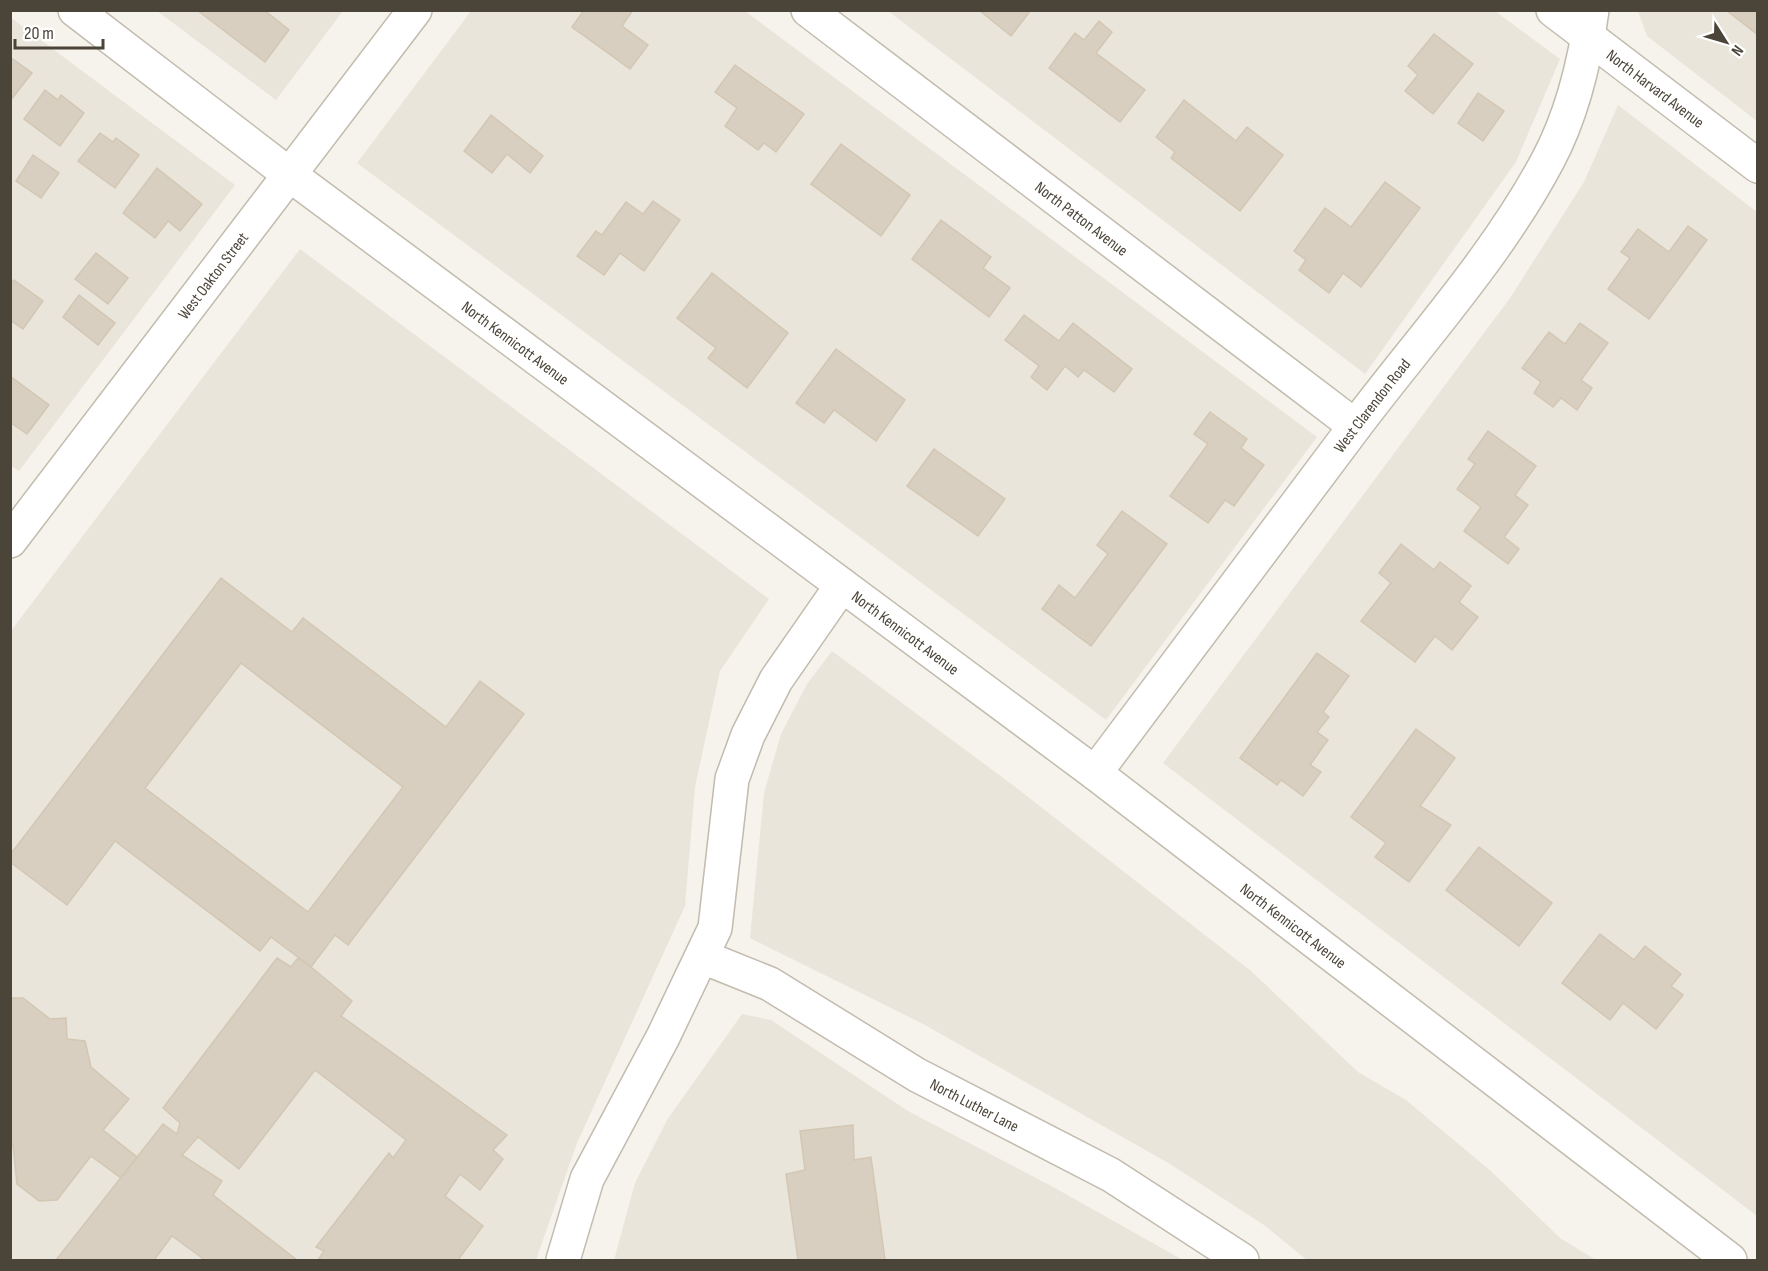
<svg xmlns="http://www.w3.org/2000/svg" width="1768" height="1271" viewBox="0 0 1768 1271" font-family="'Sofia Sans Condensed',sans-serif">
<rect width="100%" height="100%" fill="#f6f3ec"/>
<!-- residential -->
<g fill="#eae5da">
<polygon points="157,11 343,11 276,100"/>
<polygon points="471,11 745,11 1317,437 1106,720 357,163"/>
<polygon points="888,11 1495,11 1560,59 1516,162 1365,374"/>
<polygon points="1638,11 1757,11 1757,121 1647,36"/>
<polygon points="10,17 235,185 19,471 10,465"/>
<polygon points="1618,105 1757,212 1757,1216 1163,763 1510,298 1584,182"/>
<polygon points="300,249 769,599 720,671 695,787 685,906 577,1143 536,1260 11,1260 10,632"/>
<polygon points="832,651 1014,786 1251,971 1358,1072 1406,1100 1492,1172 1560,1238 1596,1260 1307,1260 1264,1225 1170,1164 925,1025 750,938 764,793 781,734 807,684"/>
<polygon points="742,1014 771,1020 908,1111 1055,1188 1183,1260 614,1260 635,1183 667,1120"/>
</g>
<!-- building -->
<g fill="#d8cfc1" stroke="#d3c7b4" stroke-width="1.5" fill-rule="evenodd">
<polygon points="197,10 264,10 289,30 265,62"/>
<polygon points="584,10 633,10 622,26 648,45 630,69 572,27"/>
<polygon points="979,10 1031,10 1011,36"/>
<polygon points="1726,10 1758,10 1758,35"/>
<polygon points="1099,21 1112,32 1096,53 1145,90 1120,122 1049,68 1075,33 1084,40"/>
<polygon points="1434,34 1473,64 1433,114 1405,91 1418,75 1408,66"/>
<polygon points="10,57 32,73 10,101"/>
<polygon points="735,65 804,114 776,152 764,143 758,150 725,126 737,108 715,92"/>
<polygon points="45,90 58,100 61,95 84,113 60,146 24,119"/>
<polygon points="1478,93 1504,111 1483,141 1458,123"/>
<polygon points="1184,100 1236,141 1247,127 1283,155 1240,211 1171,158 1175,152 1156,137"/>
<polygon points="491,115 543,156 530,173 507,154 492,173 464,151"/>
<polygon points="100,133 113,142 116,138 139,155 115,188 78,161"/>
<polygon points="841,144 910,195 881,236 811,184"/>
<polygon points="33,155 59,173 41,198 16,181"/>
<polygon points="157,168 202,204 180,231 168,221 155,238 123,213"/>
<polygon points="1385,182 1420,208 1361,287 1343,273 1329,293 1299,270 1306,260 1294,251 1325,208 1351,227"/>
<polygon points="653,201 680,220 644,271 620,253 604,275 577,256 596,231 602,235 626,202 643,214"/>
<polygon points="941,220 991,257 983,268 1010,288 989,317 912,259"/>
<polygon points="1688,226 1707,240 1649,319 1608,289 1630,258 1621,252 1638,229 1669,252"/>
<polygon points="96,253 128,278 108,304 75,279"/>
<polygon points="712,273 788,333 747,388 708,358 716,348 677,318"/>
<polygon points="14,280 43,301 23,329 10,320 10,285"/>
<polygon points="79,295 115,323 98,345 63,317"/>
<polygon points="1024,315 1059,341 1073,323 1132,369 1114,392 1084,370 1078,377 1065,366 1047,390 1031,377 1039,366 1005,340"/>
<polygon points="1580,323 1608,343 1581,380 1592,388 1577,410 1561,398 1553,407 1534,393 1541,382 1522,368 1549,332 1565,344"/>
<polygon points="836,349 905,400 876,441 834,410 824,423 796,403"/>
<polygon points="10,376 49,405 27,434 10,422"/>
<polygon points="1210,412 1247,439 1241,448 1264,465 1234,506 1225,500 1208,523 1170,496 1208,444 1194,434"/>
<polygon points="1488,431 1536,466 1515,495 1528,505 1504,537 1519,549 1508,564 1464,531 1481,507 1457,489 1475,464 1468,459"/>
<polygon points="934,449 1005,499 978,536 907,486"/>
<polygon points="1122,511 1167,544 1091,646 1042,609 1059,585 1075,598 1108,554 1097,545"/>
<polygon points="1401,544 1434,570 1440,562 1471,586 1459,602 1478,617 1452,650 1435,636 1415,662 1361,621 1391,583 1379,573"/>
<path d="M 221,578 L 292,632 L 303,618 L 446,727 L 480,681 L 524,714 L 348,945 L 335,935 L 311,967 L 271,937 L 260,951 L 115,841 L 67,905 L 10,862 L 10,855 ZM 241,663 L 403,787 L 308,912 L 145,788 Z"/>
<polygon points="1317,653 1349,676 1323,712 1329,717 1317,732 1328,740 1310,765 1321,772 1303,796 1281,780 1277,785 1240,758"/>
<polygon points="1416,729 1455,758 1420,806 1451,825 1409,882 1375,857 1386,843 1351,817"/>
<polygon points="1479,847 1552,903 1519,946 1446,890"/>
<polygon points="1600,934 1634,960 1645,946 1681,974 1671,986 1683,995 1656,1029 1623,1003 1610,1020 1562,983"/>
<polygon points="277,958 291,967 298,958 311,967 352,1001 341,1016 507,1135 493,1150 503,1159 480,1190 460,1174 445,1196 483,1226 458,1260 318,1260 324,1251 316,1247 389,1153 393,1158 406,1140 315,1070 239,1169 198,1137 182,1155 222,1181 213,1195 297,1260 205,1260 172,1236 154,1260 56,1260 163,1124 177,1134 180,1123 163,1108"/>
<polygon points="10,998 23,998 50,1019 66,1018 67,1039 85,1041 91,1067 129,1099 103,1130 137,1157 121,1178 91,1156 57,1200 39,1201 17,1184 13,1144 10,1145"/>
<polygon points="853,1125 854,1160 871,1157 885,1260 798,1260 786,1174 805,1170 800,1131"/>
</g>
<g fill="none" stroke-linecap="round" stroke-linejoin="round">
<defs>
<g id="minor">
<path id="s1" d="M 75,10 L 290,175 L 1095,773 L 1730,1260"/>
<path id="s2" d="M 808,10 L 1355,426"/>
<path id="s3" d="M 1553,10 L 1758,166"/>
<path id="s4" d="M 10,541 L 415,10"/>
<path id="s5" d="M 1095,773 C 1181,658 1267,543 1353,429 C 1419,341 1496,258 1548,160 C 1572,115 1585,61 1592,10"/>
<path id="s6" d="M 703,957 L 770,984 L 917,1075 L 1111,1175 L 1242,1260"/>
<polyline points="563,1260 587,1179 663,1037 715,928 732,779 748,735 776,680 842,585"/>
</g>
</defs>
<!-- minor casing -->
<use href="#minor" stroke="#c2bbae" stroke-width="36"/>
<!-- minor -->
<use href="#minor" stroke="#fff" stroke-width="33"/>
</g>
<g text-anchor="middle" stroke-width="4.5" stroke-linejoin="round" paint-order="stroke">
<!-- street labels -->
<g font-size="16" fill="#4b4439" stroke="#fff">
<text dy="6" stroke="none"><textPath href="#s3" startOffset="129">North Harvard Avenue</textPath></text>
<text dy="6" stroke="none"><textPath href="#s2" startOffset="344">North Patton Avenue</textPath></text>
<text dy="6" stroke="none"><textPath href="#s4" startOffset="334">West Oakton Street</textPath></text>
<text dy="6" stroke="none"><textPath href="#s1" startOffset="552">North Kennicott Avenue</textPath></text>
<text dy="6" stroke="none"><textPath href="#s5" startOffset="460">West Clarendon Road</textPath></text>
<text dy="6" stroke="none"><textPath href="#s1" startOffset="1038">North Kennicott Avenue</textPath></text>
<text dy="6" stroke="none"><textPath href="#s1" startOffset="1524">North Kennicott Avenue</textPath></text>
<text dy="6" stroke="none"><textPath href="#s6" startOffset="310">North Luther Lane</textPath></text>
</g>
</g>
<!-- border -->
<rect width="1768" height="1271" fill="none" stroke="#4b4439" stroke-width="24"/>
<!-- north arrow -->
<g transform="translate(1726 42) rotate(127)" stroke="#ffffff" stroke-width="4.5" paint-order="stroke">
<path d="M0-4.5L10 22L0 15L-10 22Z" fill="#4b4439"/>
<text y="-9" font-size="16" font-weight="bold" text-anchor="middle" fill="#4b4439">N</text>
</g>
<!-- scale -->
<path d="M15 39v9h88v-9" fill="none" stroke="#4b4439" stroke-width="3"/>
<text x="24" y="39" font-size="18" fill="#4b4439" stroke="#ffffff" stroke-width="4.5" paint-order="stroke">20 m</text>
</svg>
